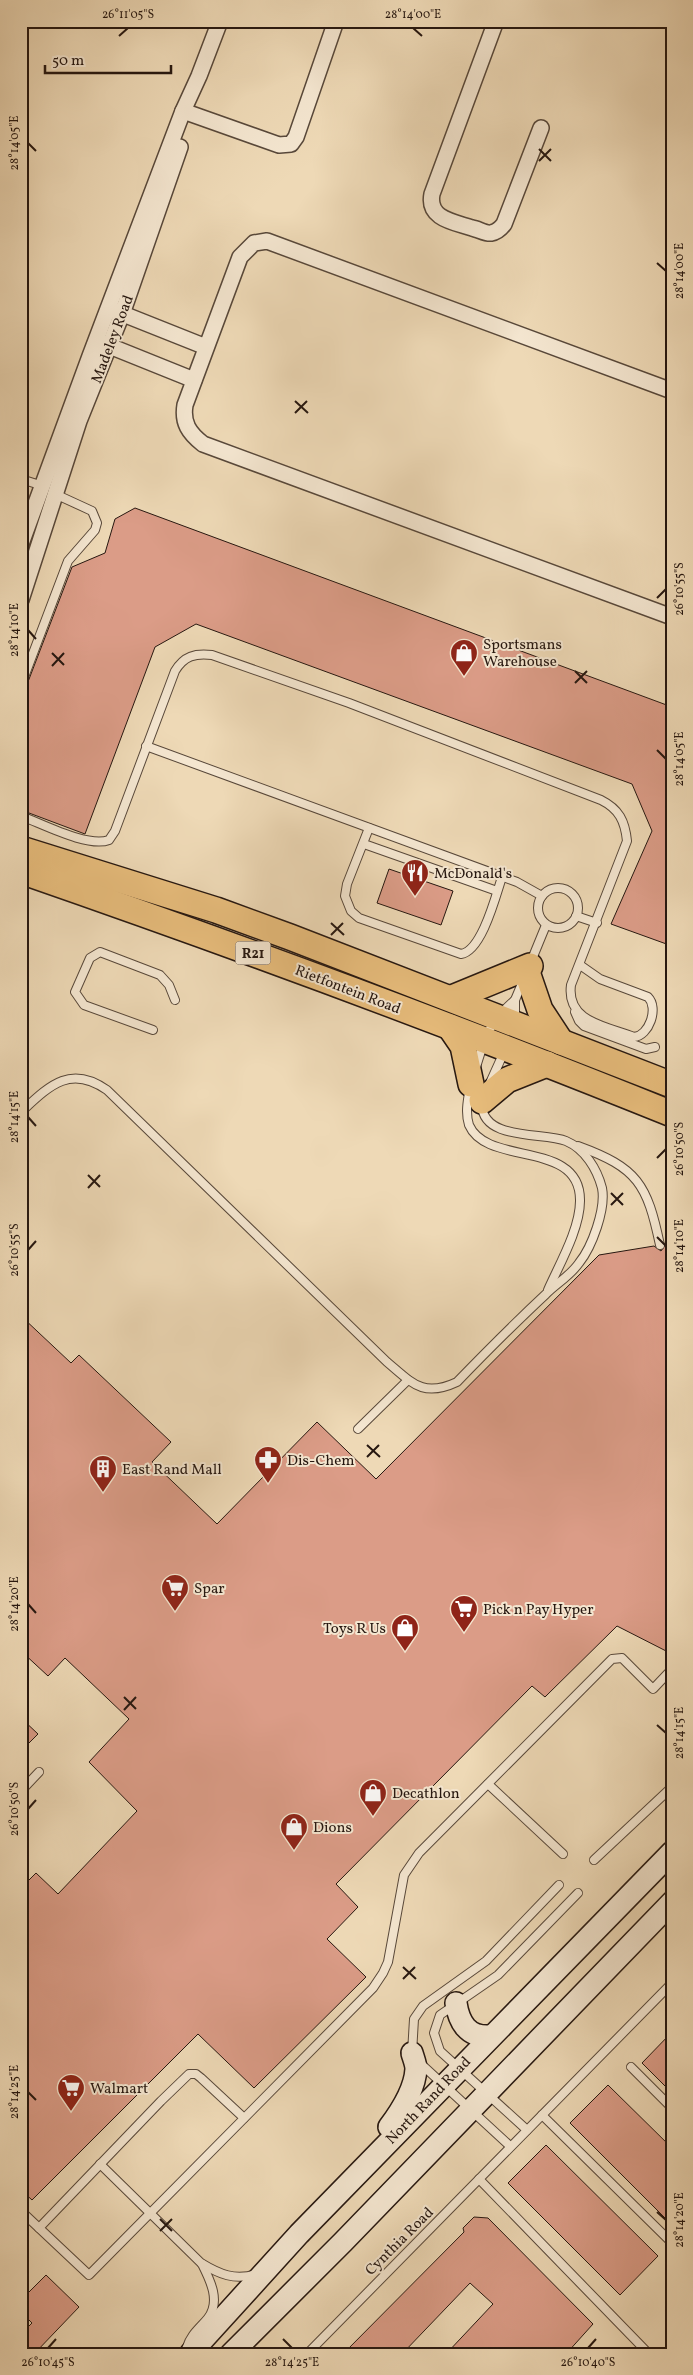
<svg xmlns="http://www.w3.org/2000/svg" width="693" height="2375" viewBox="0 0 693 2375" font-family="Vollkorn,serif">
<rect width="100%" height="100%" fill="#eed9b6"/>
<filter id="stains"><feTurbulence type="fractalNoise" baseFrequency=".004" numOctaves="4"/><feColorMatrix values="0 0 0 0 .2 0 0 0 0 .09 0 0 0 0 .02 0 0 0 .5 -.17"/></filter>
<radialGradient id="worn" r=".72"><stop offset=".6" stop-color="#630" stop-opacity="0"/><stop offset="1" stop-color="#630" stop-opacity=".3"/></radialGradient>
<!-- building -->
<g fill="#db9c87" stroke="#261710">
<polygon points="135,508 672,707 672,946 611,924 652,831 632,784 196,624 155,647 85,834 21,810 21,692 26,687 72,567 105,553 115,519"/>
<polygon points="389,869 453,891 441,925 377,903"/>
<polygon points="666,1244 672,1244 672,1654 617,1626 545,1697 532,1686 336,1884 358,1907 327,1939 366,1977 254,2088 198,2034 32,2200 21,2190 21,1888 36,1873 58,1894 137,1811 89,1762 129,1719 65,1658 48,1676 21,1651 21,1316 71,1363 79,1355 171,1442 152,1462 217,1524 317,1422 376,1479 599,1255 654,1246 661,1251"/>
<polygon points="21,1718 38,1734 21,1751"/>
<polygon points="672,2032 672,2093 642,2063"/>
<polygon points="608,2085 672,2148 672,2225 570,2123"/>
<polygon points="546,2145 658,2256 620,2295 508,2183"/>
<polygon points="474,2217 488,2218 593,2324 566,2354 446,2354 493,2304 470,2283 402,2354 343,2354 464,2232 463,2228"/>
<polygon points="46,2275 79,2307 34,2354 21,2354 21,2334 32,2323 21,2312 21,2300"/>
</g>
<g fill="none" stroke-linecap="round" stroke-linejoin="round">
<defs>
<g id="lane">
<polyline points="21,479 43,486"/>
<polyline points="21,685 68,561 95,530 97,523 92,511 55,494"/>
<polyline points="146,746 517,882 542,896"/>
<path d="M 21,816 C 43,824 88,848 109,840 L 115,831 L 175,671 C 184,656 195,653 212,655 L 349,703 L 601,800 C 619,809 625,821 627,841 L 571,985 C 566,1022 606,1026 634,1037 C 649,1036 659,1008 648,997 L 600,979 L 580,965"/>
<path d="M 369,828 L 347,884 L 345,896 L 351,911 L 359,918 L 461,954 C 482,951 496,895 502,877"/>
<polyline points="364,844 497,891"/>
<circle cx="558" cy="908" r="20"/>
<polyline points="576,916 597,923"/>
<polyline points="530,964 546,925"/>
<polyline points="575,1012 579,1021 584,1026 646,1049 655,1047"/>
<polyline points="515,1021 515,1000 523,981"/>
<polyline points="153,1030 84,1005 75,992 90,958 100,952 160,975 169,985 175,1000"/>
<path d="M 476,1067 C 486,1034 489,1023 515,1000"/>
<polyline points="490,1083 504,1052"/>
<path d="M 470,1087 C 468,1099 465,1113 469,1125 C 487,1167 581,1139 580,1201 C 580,1229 559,1265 548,1290"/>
<path d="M 21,1112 C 49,1086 70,1064 107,1090 L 387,1362 C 412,1383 423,1398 457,1382 C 486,1352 516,1322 546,1294 C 557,1283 570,1276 579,1263 C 592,1247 606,1209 602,1188 C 597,1169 585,1149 566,1141 C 544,1132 483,1141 482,1105"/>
<path d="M 578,1146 C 638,1168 647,1184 660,1245"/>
<polyline points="358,1429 408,1380"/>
<polyline points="488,1784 563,1854"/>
<polyline points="21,1791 39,1772"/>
<polyline points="594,1860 672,1787"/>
<polyline points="412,2053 414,2019 423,2006 486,1961 559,1885"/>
<polyline points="421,2064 510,2146"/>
<polyline points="631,2067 672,2108"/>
<polyline points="542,2115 672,2243"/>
<polyline points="527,2130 440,2051 434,2033 440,2015 498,1975 578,1893"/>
<path d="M 100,2164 L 201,2263 C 219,2274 235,2281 256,2274"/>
<polyline points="479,2179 649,2354"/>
<polyline points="21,2211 89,2275 373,1988 383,1973 388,1962 404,1875 419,1853 612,1659 622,1658 653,1689 672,1669"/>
<polyline points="39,2228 161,2101 189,2074 196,2074 201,2078 244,2118"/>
<path d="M 187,2347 C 191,2334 200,2328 208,2318 C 221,2301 210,2280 202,2264"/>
<polyline points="307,2354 672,1983"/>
</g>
<g id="street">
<path d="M 496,21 L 432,194 C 427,219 454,222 472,228 C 478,229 486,234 491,233 C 497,232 501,228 504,224 L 541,128"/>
<polyline points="183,111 279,145 291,144 296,137 336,21"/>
<polyline points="113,310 206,347"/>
<polyline points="102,343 194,380"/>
<path d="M 672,391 L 267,241 L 254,243 L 240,257 L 185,405 C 182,423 189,433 203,444 L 672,617"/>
<polyline points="21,544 90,356 183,111 199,76 220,21"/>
<polyline points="21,600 79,421 122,314 180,147"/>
</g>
<g id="secondary">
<path d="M 456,2003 C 459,2023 468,2037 489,2036"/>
<path d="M 389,2127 C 401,2111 415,2089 416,2069 C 416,2064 413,2057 412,2053"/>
<polyline points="190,2354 299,2234 672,1852"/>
<polyline points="231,2354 343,2242 672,1902"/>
</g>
<g id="primary">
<polyline points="21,849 216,910 290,937 672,1085"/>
<path d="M 21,871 C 240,947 457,1027 672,1114"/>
<polyline points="527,972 540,1010 561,1042"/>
<polyline points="452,998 530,966"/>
<polyline points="450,1027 463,1046 471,1084"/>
<polyline points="482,1101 507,1080 547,1064"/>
</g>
</defs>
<!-- lane casing -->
<use href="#lane" stroke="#58483a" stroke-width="10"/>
<!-- street casing -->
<use href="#street" stroke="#58483a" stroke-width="18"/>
<!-- secondary casing -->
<use href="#secondary" stroke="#261710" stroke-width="24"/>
<!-- primary casing -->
<use href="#primary" stroke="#261710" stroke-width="28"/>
<!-- lane -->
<use href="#lane" stroke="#f4e6d0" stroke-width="8"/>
<!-- street -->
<use href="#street" stroke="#f4e6d0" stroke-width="15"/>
<!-- secondary -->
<use href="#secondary" stroke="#f4e6d0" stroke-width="21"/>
<!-- primary -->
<use href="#primary" stroke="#e7bc7b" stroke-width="25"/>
</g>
<!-- ticks -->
<path fill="none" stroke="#261710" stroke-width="2" d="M 413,28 L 422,36M 119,36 L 128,28M 28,143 L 36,151M 539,149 L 551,161M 539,161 L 551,149M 657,263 L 666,271M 295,401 L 308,413M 295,413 L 307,401M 657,598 L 666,589M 28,630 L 36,639M 52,653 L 64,665M 52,666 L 64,653M 575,671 L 587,683M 575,683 L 587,671M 657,750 L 666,759M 331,923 L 344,935M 331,935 L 343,923M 28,1117 L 36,1126M 657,1158 L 666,1149M 88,1175 L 100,1187M 88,1188 L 100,1175M 611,1193 L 623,1205M 611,1205 L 623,1193M 657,1237 L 666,1246M 28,1250 L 36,1241M 367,1445 L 380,1457M 367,1457 L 379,1445M 28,1604 L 36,1613M 124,1697 L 136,1709M 124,1710 L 136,1697M 657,1725 L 666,1733M 28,1809 L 36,1800M 403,1967 L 416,1979M 403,1979 L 415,1967M 28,2092 L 36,2100M 657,2212 L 666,2220M 160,2219 L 172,2231M 160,2231 L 172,2219M 283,2339 L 292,2348M 48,2348 L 56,2339M 588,2348 L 596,2339"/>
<!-- icons -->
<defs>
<symbol id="shop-pin" viewBox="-11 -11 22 30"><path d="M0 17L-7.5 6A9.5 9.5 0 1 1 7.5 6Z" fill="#8f2418" stroke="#f4e6d0"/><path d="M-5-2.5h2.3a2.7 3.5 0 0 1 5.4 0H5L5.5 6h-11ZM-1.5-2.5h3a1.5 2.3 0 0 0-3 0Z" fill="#fff"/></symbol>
<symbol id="restaurant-pin" viewBox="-11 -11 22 30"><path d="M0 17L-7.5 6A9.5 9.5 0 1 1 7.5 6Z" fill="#8f2418" stroke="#f4e6d0"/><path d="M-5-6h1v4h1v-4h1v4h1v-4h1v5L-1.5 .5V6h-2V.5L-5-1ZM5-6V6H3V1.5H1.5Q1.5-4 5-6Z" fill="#fff"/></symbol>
<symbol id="pharmacy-pin" viewBox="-11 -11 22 30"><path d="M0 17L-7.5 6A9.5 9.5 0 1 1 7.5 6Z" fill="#8f2418" stroke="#f4e6d0"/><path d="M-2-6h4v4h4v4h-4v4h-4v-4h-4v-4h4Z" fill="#fff"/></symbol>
<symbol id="building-pin" viewBox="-11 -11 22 30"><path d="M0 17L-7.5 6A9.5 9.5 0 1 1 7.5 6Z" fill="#8f2418" stroke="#f4e6d0"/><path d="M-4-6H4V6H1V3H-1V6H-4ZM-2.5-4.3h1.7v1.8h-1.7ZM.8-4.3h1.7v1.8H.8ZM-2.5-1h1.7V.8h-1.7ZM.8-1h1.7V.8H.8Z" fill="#fff"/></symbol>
<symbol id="supermarket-pin" viewBox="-11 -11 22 30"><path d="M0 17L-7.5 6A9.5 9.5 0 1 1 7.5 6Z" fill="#8f2418" stroke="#f4e6d0"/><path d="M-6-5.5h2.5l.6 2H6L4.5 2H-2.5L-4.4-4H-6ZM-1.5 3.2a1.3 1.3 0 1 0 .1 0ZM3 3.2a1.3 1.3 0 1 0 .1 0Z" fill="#fff"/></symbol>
</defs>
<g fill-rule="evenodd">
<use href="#shop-pin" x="448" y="637" width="32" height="43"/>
<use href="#restaurant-pin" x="399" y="857" width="32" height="43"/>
<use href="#pharmacy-pin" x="252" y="1444" width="32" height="43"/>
<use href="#building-pin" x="87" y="1453" width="32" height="43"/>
<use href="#supermarket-pin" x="159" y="1572" width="32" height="43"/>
<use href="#supermarket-pin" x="448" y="1593" width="32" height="43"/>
<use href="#shop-pin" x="389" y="1612" width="32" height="43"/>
<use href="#shop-pin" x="357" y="1777" width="32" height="43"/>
<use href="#shop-pin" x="278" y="1811" width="32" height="43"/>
<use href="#supermarket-pin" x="55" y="2072" width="32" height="43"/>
</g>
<g text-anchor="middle" stroke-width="4" stroke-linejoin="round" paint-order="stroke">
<!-- shield labels -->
<rect fill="#f4e6d0" stroke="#64554a" stroke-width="1" x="235.5" y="941.5" width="35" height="23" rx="4"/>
<g font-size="14" font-weight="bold" fill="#261710">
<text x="253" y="958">R21</text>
</g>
<!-- street labels -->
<g font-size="15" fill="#261710" stroke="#f4e6d0">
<text transform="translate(112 339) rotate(-69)" y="5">Madeley Road</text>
<text transform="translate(348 989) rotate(21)" y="5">Rietfontein Road</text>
<text transform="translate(428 2100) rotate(-46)" y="5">North Rand Road</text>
<text transform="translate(399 2241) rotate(-45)" y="5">Cynthia Road</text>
</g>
<!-- poi labels -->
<g font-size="15" fill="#261710" stroke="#f4e6d0" text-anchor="start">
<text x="483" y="649">Sportsmans<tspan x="483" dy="17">Warehouse</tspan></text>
<text x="434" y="878">McDonald's</text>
<text x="287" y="1465">Dis-Chem</text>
<text x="122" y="1474">East Rand Mall</text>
<text x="194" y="1593">Spar</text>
<text x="483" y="1614">Pick n Pay Hyper</text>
<text x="386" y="1633" text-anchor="end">Toys R Us</text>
<text x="392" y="1798">Decathlon</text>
<text x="313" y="1832">Dions</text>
<text x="90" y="2093">Walmart</text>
</g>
</g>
<!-- margin -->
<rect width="693" height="2375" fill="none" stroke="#eed9b6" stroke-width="55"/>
<!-- scale -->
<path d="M45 65v8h126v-8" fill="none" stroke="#261710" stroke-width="2.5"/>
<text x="52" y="65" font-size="15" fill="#261710" stroke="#f4e6d0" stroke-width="4" paint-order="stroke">50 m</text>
<rect x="28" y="28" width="638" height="2320" fill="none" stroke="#261710" stroke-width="2"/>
<g font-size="12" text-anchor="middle" fill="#261710">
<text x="128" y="18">26°11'05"S</text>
<text x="413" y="18">28°14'00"E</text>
<text transform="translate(14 143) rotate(-90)" y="4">28°14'05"E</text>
<text transform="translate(679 271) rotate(-90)" y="4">28°14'00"E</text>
<text transform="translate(679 589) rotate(-90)" y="4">26°10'55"S</text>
<text transform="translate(14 630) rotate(-90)" y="4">28°14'10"E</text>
<text transform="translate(679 759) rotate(-90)" y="4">28°14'05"E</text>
<text transform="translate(14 1117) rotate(-90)" y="4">28°14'15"E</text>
<text transform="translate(679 1149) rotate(-90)" y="4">26°10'50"S</text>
<text transform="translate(679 1246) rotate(-90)" y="4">28°14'10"E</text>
<text transform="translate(14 1250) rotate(-90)" y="4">26°10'55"S</text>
<text transform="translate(14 1604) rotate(-90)" y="4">28°14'20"E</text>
<text transform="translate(679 1733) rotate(-90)" y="4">28°14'15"E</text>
<text transform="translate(14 1809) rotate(-90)" y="4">26°10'50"S</text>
<text transform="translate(14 2092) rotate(-90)" y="4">28°14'25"E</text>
<text transform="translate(679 2220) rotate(-90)" y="4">28°14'20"E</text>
<text x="48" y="2366">26°10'45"S</text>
<text x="292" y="2366">28°14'25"E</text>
<text x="588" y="2366">26°10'40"S</text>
</g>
<rect width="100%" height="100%" filter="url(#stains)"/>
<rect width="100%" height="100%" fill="url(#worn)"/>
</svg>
